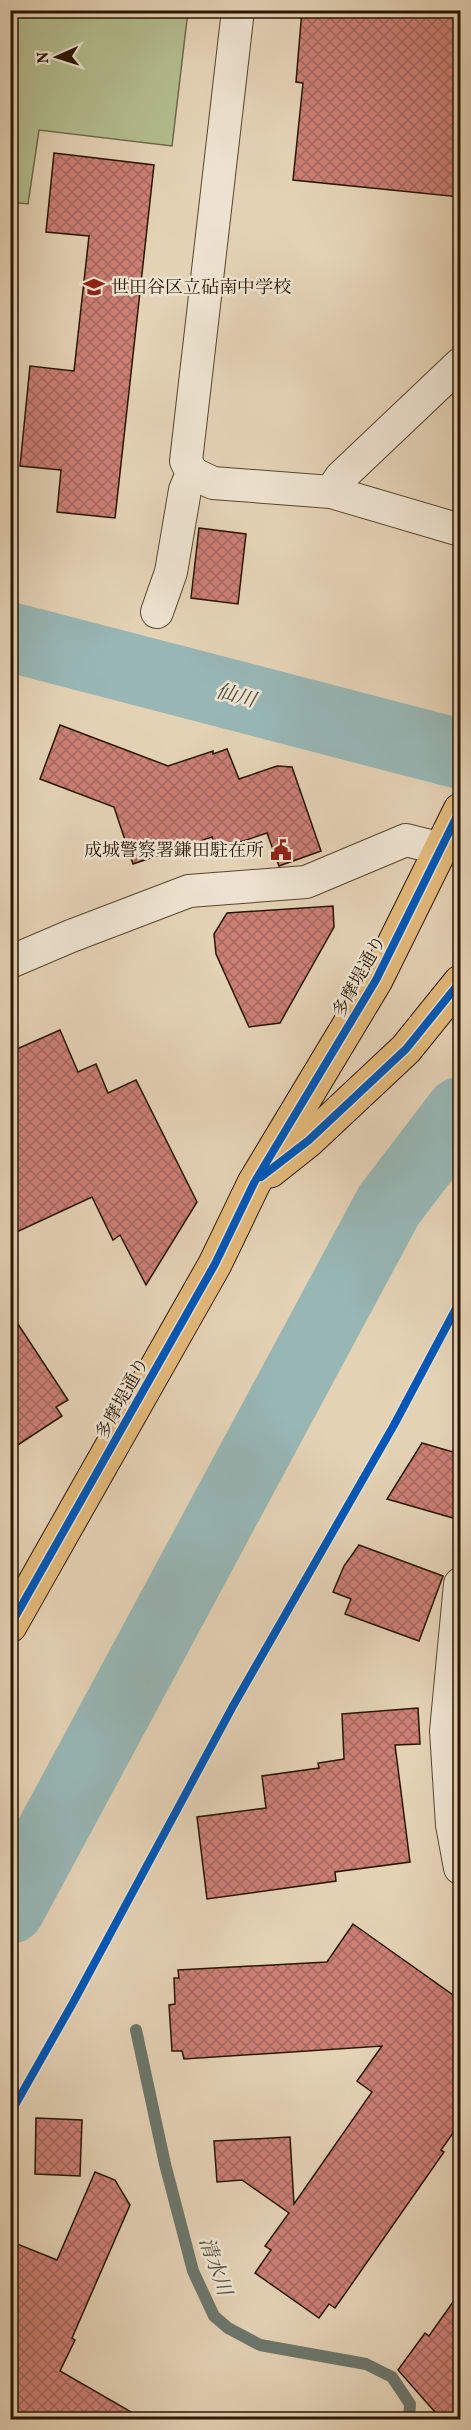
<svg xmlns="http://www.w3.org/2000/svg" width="471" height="2430" viewBox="0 0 471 2430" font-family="Vollkorn,'Noto Serif JP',serif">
<defs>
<pattern id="building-cross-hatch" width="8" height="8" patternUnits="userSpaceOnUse" patternTransform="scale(1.5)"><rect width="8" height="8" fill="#cb7f75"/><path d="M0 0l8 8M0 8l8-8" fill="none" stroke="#a5675e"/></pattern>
</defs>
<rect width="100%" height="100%" fill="#e4d2b5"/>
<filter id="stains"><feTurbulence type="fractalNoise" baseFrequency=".00333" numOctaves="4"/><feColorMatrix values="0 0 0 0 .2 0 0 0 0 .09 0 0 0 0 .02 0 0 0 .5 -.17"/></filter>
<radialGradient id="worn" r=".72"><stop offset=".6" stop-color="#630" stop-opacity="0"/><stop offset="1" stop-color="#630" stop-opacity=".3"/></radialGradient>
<!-- garden -->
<polygon fill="#b2bc8e" stroke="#6d6947" stroke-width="1.5" points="11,10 188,11 172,146 39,130 28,204 11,202"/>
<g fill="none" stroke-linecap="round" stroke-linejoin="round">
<!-- stream -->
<polyline stroke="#6b766c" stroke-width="12" points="136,2030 165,2164 193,2271 214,2316 228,2328 260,2345 366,2364 392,2377 410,2404 409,2420"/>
<!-- river -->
<g stroke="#97b6b4" stroke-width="70">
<polyline points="10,637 460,754"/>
<polyline points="10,1909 389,1205 460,1112"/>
</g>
</g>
<!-- building -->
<g fill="url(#building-cross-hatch)" stroke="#281600" stroke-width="1.5">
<polygon points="302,10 460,10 460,197 293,180 303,83 296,82"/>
<polygon points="54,153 154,165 115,518 57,512 61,470 20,466 30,366 74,371 89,236 46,232"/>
<polygon points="199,528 246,534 238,604 191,598"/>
<polygon points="60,725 168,766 213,751 213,754 227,749 239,779 277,766 292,767 321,851 279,866 267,833 216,850 212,837 133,864 114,807 40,779"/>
<polygon points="333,906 334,927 280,1023 249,1027 216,954 214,934 227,913"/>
<polygon points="60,1030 78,1072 96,1064 108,1093 136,1080 197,1202 146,1285 120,1235 113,1240 92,1197 10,1235 10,1052"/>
<polygon points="10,1312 68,1400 56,1407 62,1416 10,1450"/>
<polygon points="422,1443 460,1454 460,1491 453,1518 387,1499"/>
<polygon points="359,1545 443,1576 419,1641 345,1614 351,1599 333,1592 344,1566"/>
<polygon points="418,1708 420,1744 395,1745 410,1862 335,1872 336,1881 207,1899 197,1817 266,1808 262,1776 319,1768 318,1763 344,1759 342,1714"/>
<polygon points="353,1924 460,2000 460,2123 441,2150 444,2152 335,2308 329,2304 319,2318 255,2273 271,2250 265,2246 289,2213 242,2180 217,2182 214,2141 290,2137 294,2204 372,2092 357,2081 382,2046 184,2059 182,2051 172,2051 169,2005 175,2004 174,1978 179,1978 178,1970 327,1962"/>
<polygon points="36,2118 82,2120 80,2176 35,2174"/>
<polygon points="95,2172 115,2180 130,2205 72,2338 75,2340 60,2371 145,2420 10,2420 10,2241 57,2260"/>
<polygon points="460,2292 460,2420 442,2420 398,2370 425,2333 429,2336"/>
</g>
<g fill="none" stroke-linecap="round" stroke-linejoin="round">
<defs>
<g id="street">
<polyline points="192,473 213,483 331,492 460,530"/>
<polyline points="331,492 341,477 460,364"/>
<polyline points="157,612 171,572 185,490 192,473 186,461 238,10"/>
<polyline points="10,962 71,936 189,891 306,882 406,840 442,849"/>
<polyline points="460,1584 446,1731 452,1825 460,1868"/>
</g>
<g id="primary">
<polyline points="270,1171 309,1140 406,1049 460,982"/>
<polyline points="10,1626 215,1264 254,1183 376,980 460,810"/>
</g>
</defs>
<!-- street casing -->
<use href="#street" stroke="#57452d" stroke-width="34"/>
<!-- primary casing -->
<use href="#primary" stroke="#281600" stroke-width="35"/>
<!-- street -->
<use href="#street" stroke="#ede2cf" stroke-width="32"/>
<!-- primary -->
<use href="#primary" stroke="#e2b97a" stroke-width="33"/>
<defs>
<g id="cycleway">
<polyline points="261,1177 309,1140 406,1049 460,982"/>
<polyline points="10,1626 215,1264 254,1183 376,980 460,810"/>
<polyline points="10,2114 74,2001 233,1706 394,1425 460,1301"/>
</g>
</defs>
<!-- cycleway casing -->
<use href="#cycleway" stroke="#ede2cf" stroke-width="11"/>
<!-- cycleway -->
<use href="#cycleway" stroke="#0057b8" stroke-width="8"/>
</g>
<!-- icons -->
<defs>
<symbol id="school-bare" viewBox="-9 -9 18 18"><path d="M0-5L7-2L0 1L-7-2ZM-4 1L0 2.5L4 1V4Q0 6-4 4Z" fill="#8f2418" stroke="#ede2cf" stroke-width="2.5" paint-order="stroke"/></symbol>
<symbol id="civic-bare" viewBox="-9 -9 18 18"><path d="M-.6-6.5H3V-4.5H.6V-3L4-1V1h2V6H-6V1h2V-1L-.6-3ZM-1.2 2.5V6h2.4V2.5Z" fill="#8f2418" stroke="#ede2cf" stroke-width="2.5" paint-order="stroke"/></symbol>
</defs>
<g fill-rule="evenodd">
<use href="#school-bare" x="79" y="272" width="30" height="30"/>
<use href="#civic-bare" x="266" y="835" width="30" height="30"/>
</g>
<g text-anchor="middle" stroke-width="5" stroke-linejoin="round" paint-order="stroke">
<!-- poi labels -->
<g font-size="18" fill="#281600" stroke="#ede2cf" text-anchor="start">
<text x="111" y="293">世田谷区立砧南中学校</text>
<text x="264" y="856" text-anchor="end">成城警察署鎌田駐在所</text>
</g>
<!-- street labels -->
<g font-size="18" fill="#281600" stroke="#ede2cf">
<text transform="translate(359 976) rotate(-61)" y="6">多摩堤通り</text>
<text transform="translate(122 1398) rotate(-61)" y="6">多摩堤通り</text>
</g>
<!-- water labels -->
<g font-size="20" font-style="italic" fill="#4f4e3f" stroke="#ede2cf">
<text transform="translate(236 695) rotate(15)" y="7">仙川</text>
<text transform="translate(216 2266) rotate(71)" y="7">清水川</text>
</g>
</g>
<!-- margin -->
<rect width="471" height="2430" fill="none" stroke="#e4d2b5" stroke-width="36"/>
<rect x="12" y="12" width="447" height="2406" fill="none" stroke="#281600" stroke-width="3"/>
<rect x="18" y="18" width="435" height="2394" fill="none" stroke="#281600" stroke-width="1.5"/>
<!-- north arrow -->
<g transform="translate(57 57) rotate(267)" stroke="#ede2cf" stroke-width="4.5" paint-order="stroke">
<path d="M0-4.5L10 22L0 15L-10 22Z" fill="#281600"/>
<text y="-9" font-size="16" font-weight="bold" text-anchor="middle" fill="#281600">N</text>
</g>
<rect width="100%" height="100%" filter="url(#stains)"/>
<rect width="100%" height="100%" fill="url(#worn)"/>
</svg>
